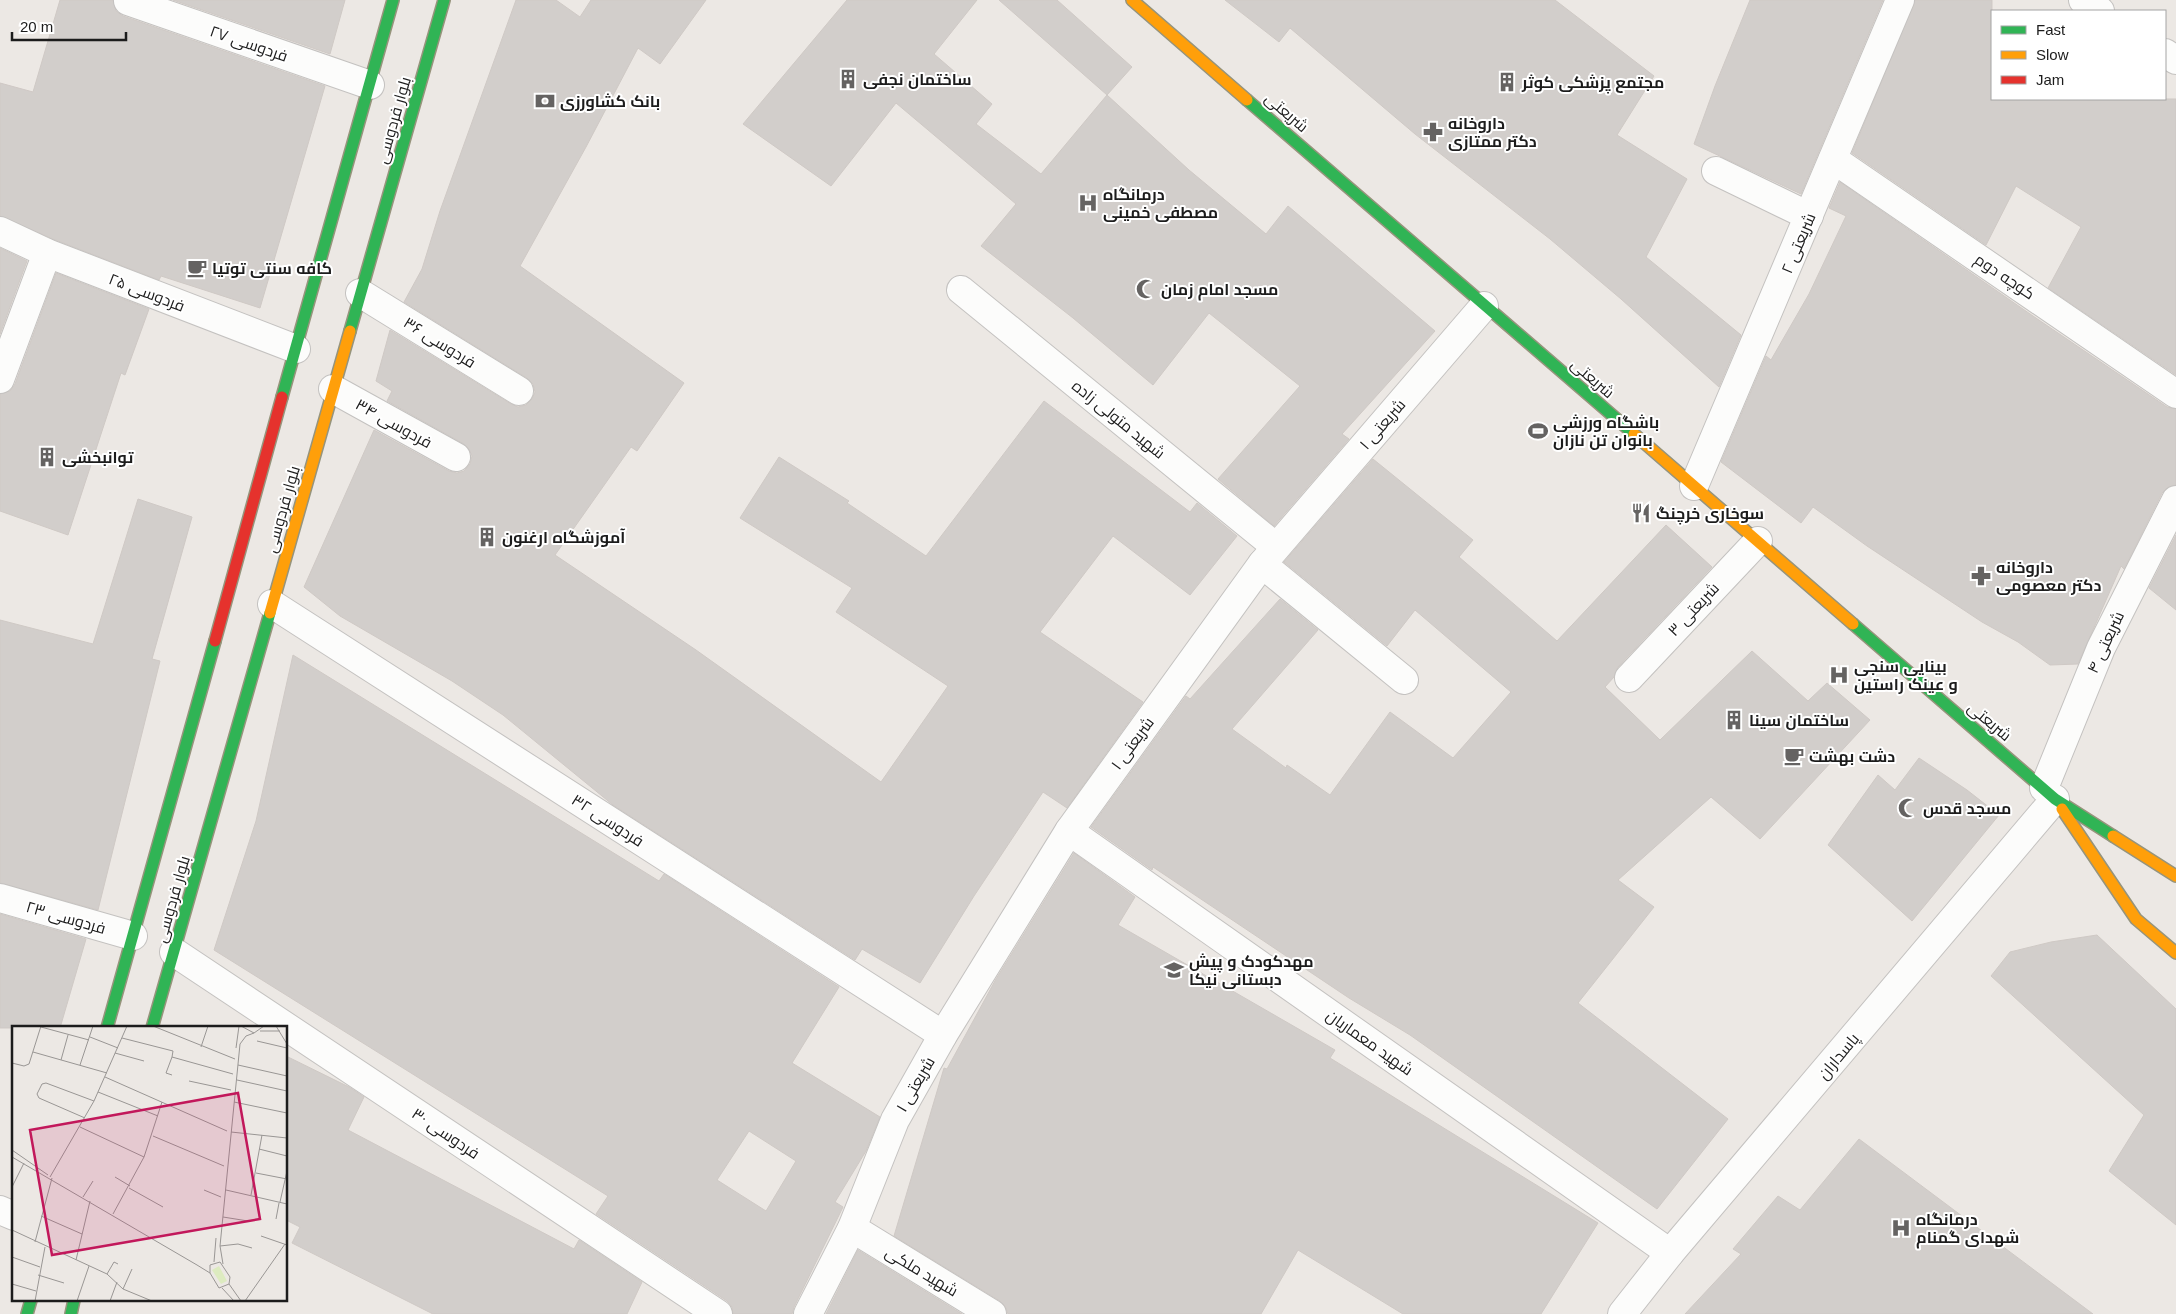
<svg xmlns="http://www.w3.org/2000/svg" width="2176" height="1314" viewBox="0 0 2176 1314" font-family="Helvetica,Cairo,sans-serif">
<rect width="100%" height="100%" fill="#ece8e4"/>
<!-- building -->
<g fill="#d2cecb" stroke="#cfc9c5" fill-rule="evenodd">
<polygon points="60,0 113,0 116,11 123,16 325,86 260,308 161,276 159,280 53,239 0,216 0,83 33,92"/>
<polygon points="173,0 345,0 330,54"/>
<polygon points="516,0 556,0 580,17 591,0 706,0 660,64 638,48 586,147 520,266 684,383 637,451 631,447 555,555 696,650 881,782 948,686 836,612 852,588 740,518 779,457 849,501 847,503 926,556 1044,401 1190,512 1197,503 1237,536 1190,595 1113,536 1040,632 1143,702 1067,808 1043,792 974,896 920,983 862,949 855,960 613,805 503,715 452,681 340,616 304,587 374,430 449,471 457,473 464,471 470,464 472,456 469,449 464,444 387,401 392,391 376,381 390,330 511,404 518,407 526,405 532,399 535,392 533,384 527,378 404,302 422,269 440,211"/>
<polygon points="847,0 977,0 934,54 992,104 976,124 1041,174 1107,95 1189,170 1266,234 1288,206 1435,331 1342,434 1349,439 1274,526 1218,479 1300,386 1209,313 1153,385 1073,318 981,246 1016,204 896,103 831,186 743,124"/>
<polygon points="999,0 1057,0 1132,67 1107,95"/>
<polygon points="1225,0 1555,0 1654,76 1617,135 1687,179 1646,257 1741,335 1719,387 1621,299 1550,239 1415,134 1290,28 1279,42"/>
<polygon points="1750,0 1883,0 1801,194 1694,144 1715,86"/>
<polygon points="1915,0 1992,0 1992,99 2176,99 2176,375 2048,288 2081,227 2016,186 1986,245 1852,153"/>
<polygon points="1840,182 2033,316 2167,407 2176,409 2176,485 2168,487 2162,493 2124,569 2121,566 2078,664 2050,665 2018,642 1982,622 1867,546 1813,507 1801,523 1721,462 1766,356 1771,360 1809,294 1846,216 1829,208"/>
<polygon points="0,248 27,261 0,334"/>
<polygon points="56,273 149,309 125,375 121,373 68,535 0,511 0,394 10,391 15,384"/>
<polygon points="1373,459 1473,540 1459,557 1557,641 1666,525 1712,567 1618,667 1614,677 1605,687 1660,740 1752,651 1808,701 1827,683 1870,720 1760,839 1711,797 1618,880 1654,907 1578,1003 1728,1119 1657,1209 1410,1035 1349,998 1153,867 1152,870 1091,827 1186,696 1190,699 1280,599 1318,630 1232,729 1286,768 1287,765 1330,795 1390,712 1453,758 1511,692 1415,610 1387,646 1284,562"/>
<polygon points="138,499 192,517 152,659 160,661 98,910 0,883 0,620 93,644"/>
<polygon points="2176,535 2176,610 2149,588"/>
<path d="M 293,655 L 659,881 L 664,874 L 839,987 L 792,1063 L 880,1117 L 866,1151 L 835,1202 L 843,1207 L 794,1307 L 792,1314 L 733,1314 L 732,1307 L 727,1301 L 596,1214 L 608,1196 L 214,950 L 256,821 ZM 749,1131 L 796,1161 L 766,1211 L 717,1180 Z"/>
<polygon points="1919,758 1967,790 1999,815 1912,921 1828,845 1878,775 1895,790"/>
<polygon points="1074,853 1135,897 1118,925 1335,1050 1330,1058 1598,1223 1541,1314 1403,1314 1298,1250 1261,1314 1008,1314 1005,1306 1000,1301 894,1236 944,1068 947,1069 996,979"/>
<polygon points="0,914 86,939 60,1028 0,1028"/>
<polygon points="2097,935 2176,1009 2176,1225 2109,1171 2144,1115 1991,976 2010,952 2051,942"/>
<polygon points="286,1056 349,1087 364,1097 348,1130 574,1249 579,1240 642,1282 627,1314 433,1314 292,1243 300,1227 286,1220"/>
<polygon points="1859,1139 2093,1314 1685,1314 1741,1254 1733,1249 1778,1196 1800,1210"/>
<polygon points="858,1250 962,1314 826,1314"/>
</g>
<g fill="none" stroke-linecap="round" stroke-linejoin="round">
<defs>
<g id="street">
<polyline points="2083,0 2100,11"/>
<polyline points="128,1 370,85"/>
<polyline points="2165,53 2176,60"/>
<polyline points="1833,159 2176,394"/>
<polyline points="1716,171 1809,216"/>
<polyline points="0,231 47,253 296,349"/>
<polyline points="961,290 1276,547"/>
<polyline points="360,293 519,391"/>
<polyline points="0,379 47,253"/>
<polyline points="333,389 456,457"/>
<polyline points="1694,486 1900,0"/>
<polyline points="1262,564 1404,680"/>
<polyline points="272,604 943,1035"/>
<polyline points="1629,678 1758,541"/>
<polyline points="2044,788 2101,648 2176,500"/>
<polyline points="1069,831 1670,1253"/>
<polyline points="0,898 133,936"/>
<polyline points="174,952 718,1314"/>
<polyline points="0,1210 14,1216"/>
<polyline points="852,1228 992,1314"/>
<polyline points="808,1314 852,1228 895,1120 943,1035 1069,831 1262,564 1484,306"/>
<polyline points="1622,1314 1670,1253 2055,799"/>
</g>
<g id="fast">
<polyline points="1247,100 1634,434"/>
<polyline points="350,331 444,0"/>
<polyline points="282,397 393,0"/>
<polyline points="1853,624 2055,799 2113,836"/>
<polyline points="107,1028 215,641"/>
<polyline points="152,1028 270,613"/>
<polyline points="27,1314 31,1300"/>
<polyline points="71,1314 74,1300"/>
</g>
<g id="slow">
<polyline points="1132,0 1247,100"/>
<polyline points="1634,434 1853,624"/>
<polyline points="270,613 350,331"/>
<polyline points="2062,809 2136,919 2176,953"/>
<polyline points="2113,836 2176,876"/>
</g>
<polyline id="jam" points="215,641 282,397"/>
</defs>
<!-- street casing -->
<use href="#street" stroke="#c4c2c0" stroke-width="30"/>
<!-- fast casing -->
<use href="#fast" stroke="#96947c" stroke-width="14"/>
<!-- slow casing -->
<use href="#slow" stroke="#96947c" stroke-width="14"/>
<!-- jam casing -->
<use href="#jam" stroke="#96947c" stroke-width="14"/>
<!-- street -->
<use href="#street" stroke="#fcfcfb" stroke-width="28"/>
<!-- fast -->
<use href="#fast" stroke="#30b455" stroke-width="11"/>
<!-- slow -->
<use href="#slow" stroke="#ff9f0a" stroke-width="11"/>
<!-- jam -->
<use href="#jam" stroke="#e5322d" stroke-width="11"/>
</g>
<!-- icons -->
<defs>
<symbol id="building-bare" viewBox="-9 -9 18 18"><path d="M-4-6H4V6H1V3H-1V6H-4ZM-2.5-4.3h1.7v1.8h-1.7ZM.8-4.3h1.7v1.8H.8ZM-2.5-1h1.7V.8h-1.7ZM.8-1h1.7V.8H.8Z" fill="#656362" stroke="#fff" stroke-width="2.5" paint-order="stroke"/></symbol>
<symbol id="bank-bare" viewBox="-9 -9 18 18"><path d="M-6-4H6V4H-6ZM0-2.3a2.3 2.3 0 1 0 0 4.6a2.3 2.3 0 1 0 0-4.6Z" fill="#656362" stroke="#fff" stroke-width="2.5" paint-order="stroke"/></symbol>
<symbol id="pharmacy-bare" viewBox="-9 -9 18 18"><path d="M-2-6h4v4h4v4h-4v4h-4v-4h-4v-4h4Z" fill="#656362" stroke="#fff" stroke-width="2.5" paint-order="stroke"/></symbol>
<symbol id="hospital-bare" viewBox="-9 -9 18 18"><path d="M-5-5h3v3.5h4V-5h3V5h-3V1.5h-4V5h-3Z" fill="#656362" stroke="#fff" stroke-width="2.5" paint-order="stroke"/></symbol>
<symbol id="cafe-bare" viewBox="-9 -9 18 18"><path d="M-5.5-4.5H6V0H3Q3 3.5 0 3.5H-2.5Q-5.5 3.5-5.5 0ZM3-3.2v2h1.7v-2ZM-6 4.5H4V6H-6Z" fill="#656362" stroke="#fff" stroke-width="2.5" paint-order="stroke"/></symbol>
<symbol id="mosque-bare" viewBox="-9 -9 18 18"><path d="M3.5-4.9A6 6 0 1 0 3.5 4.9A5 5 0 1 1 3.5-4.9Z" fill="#656362" stroke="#fff" stroke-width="2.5" paint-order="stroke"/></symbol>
<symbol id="stadium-bare" viewBox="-9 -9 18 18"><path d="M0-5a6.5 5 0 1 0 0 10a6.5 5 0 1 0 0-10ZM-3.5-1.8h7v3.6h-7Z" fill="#656362" stroke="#fff" stroke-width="2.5" paint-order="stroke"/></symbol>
<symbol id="restaurant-bare" viewBox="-9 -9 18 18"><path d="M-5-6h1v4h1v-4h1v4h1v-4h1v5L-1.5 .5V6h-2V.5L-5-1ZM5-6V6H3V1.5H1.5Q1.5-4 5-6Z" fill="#656362" stroke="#fff" stroke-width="2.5" paint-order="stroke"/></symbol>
<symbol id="school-bare" viewBox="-9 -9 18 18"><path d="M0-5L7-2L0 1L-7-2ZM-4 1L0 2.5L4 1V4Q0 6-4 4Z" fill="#656362" stroke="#fff" stroke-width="2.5" paint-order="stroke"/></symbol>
</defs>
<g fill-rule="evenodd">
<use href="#building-bare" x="834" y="65" width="28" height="28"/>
<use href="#building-bare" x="1493" y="68" width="28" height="28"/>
<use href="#bank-bare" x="531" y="87" width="28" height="28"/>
<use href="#pharmacy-bare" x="1419" y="118" width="28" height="28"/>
<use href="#hospital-bare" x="1074" y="189" width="28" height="28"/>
<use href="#cafe-bare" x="183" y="254" width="28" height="28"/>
<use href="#mosque-bare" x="1132" y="275" width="28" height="28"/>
<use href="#stadium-bare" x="1524" y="417" width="28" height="28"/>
<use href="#building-bare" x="33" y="443" width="28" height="28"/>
<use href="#restaurant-bare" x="1627" y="499" width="28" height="28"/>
<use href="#building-bare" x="473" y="523" width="28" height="28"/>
<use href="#pharmacy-bare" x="1967" y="562" width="28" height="28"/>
<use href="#hospital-bare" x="1825" y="661" width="28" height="28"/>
<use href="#building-bare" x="1720" y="706" width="28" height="28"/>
<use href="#cafe-bare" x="1780" y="742" width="28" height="28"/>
<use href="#mosque-bare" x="1894" y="794" width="28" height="28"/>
<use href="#school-bare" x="1160" y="956" width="28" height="28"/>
<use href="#hospital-bare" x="1887" y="1214" width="28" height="28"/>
</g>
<g text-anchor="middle" stroke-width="4" stroke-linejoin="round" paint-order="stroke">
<!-- street labels -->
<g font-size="16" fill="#1c1c1c" stroke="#fff">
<text transform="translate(249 43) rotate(19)" y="6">فردوسی ۲۷</text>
<text transform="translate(1287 112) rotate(41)" y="6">شریعتی</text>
<text transform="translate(393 120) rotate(-74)" y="6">بلوار فردوسی</text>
<text transform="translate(1798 243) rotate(-67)" y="6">شریعتی ۲</text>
<text transform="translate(2005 276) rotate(34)" y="6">کوچه دوم</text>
<text transform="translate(147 292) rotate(21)" y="6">فردوسی ۲۵</text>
<text transform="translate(440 342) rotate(32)" y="6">فردوسی ۳۶</text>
<text transform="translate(1593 378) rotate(41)" y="6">شریعتی</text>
<text transform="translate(1119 419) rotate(39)" y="6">شهید متولی زاده</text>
<text transform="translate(394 423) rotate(29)" y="6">فردوسی ۳۴</text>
<text transform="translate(1382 424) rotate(-49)" y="6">شریعتی ۱</text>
<text transform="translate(282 509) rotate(-74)" y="6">بلوار فردوسی</text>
<text transform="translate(1693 609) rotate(-47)" y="6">شریعتی ۳</text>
<text transform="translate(2105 642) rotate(-65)" y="6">شریعتی ۴</text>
<text transform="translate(1990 721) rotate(40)" y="6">شریعتی</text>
<text transform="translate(1132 743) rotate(-54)" y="6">شریعتی ۱</text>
<text transform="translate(608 820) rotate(33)" y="6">فردوسی ۳۲</text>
<text transform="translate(172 899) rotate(-74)" y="6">بلوار فردوسی</text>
<text transform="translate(66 917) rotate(16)" y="6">فردوسی ۲۳</text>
<text transform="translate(1370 1042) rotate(35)" y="6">شهید معماریان</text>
<text transform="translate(1838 1056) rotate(-50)" y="6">پاسداران</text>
<text transform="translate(915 1084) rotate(-60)" y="6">شریعتی ۱</text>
<text transform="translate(446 1133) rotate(34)" y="6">فردوسی ۳۰</text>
<text transform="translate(922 1271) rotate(31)" y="6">شهید ملکی</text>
</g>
<!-- poi labels -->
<g font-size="16" font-weight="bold" fill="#1c1c1c" stroke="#fff" text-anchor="start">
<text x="863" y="85">ساختمان نجفی</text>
<text x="1522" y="88">مجتمع پزشکی کوثر</text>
<text x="560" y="107">بانک کشاورزی</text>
<text x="1448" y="129">داروخانه<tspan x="1448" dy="18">دکتر ممتازی</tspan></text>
<text x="1103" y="200">درمانگاه<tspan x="1103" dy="18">مصطفی خمینی</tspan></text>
<text x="212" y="274">کافه سنتی توتیا</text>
<text x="1161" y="295">مسجد امام زمان</text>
<text x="1553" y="428">باشگاه ورزشی<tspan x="1553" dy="18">بانوان تن نازان</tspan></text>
<text x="62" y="463">توانبخشی</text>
<text x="1656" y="519">سوخاری خرچنگ</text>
<text x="502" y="543">آموزشگاه ارغنون</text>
<text x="1996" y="573">داروخانه<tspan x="1996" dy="18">دکتر معصومی</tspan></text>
<text x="1854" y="672">بینایی سنجی<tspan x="1854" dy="18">و عینک راستین</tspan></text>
<text x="1749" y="726">ساختمان سینا</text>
<text x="1809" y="762">دشت بهشت</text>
<text x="1923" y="814">مسجد قدس</text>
<text x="1189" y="967">مهدکودک و پیش<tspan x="1189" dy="18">دبستانی نیکا</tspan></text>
<text x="1916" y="1225">درمانگاه<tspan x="1916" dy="18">شهدای گمنام</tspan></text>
</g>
</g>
<!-- overview -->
<g transform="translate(12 1026)">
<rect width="275" height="275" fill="#ece8e4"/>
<path d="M 207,240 L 215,255 L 209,258 L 200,244 Z" fill="#ddebc0"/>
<path fill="none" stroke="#999694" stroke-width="1" d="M 141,0 L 223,33M 229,0 L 242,7 L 252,0M 264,0 L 275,18M 29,1 L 77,14M 248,5 L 268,5M 78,11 L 106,22M 110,12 L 161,25 L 160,31 L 221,48M 245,15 L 275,22M 189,21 L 196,0M 224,22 L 227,0M 21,26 L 95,47M 103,27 L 132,35M 49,34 L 56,9M 0,37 L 12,40 L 17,38 L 29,0M 68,39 L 81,0M 226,39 L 275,50M 160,49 L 154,47 L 160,31M 93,51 L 215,105M 225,54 L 275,65M 177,55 L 219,64M 86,66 L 146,90M 222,76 L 275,87M 73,92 L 27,72 L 25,68 L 30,58 L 34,57 L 82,75M 68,101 L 132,131M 219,106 L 275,112M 141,110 L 212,140M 247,123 L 275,130M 0,124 L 36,149M 0,131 L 185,239 L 198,247 L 207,262 L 217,258 L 218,251 L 208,236 L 198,239 L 198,247M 244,147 L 275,153M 38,151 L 82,75 L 115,0M 103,151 L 118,160M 0,161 L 12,137M 117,162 L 151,181M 192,164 L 209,171M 214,164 L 275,178M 239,169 L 250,109M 71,171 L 81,155M 268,176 L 275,145M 101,188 L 132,131 L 150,76M 29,190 L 70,208M 211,191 L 236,195M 264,193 L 267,177M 0,204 L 95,248 L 111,263 L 140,275M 249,210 L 275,219M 23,216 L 40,152M 208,220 L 226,218 L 240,222M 0,231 L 28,241M 64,234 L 78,175M 202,236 L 204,212M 211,238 L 208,220 L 228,18 L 234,10 L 242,7M 95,248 L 102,236 L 106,238M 26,249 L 52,257M 0,258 L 24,265M 217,258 L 229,275M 210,262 L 222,275M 111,263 L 120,243M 23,275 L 33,221M 65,275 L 77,240M 98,275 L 105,256M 233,275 L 273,218"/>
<path fill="#c2185b" fill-opacity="0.15" stroke="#c2185b" stroke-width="2.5" d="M 226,67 L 248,193 L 40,229 L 18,104 Z"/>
<rect width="275" height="275" fill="none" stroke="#1c1c1c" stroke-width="2.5"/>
</g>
<!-- legend -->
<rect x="1991" y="10" width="175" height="90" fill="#ffffff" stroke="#a4a4a4"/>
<rect x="2001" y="26" width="25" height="8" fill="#30b455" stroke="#a4a4a4"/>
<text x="2036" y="35" font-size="15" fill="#1c1c1c">Fast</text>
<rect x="2001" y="51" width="25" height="8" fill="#ff9f0a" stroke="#a4a4a4"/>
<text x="2036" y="60" font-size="15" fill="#1c1c1c">Slow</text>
<rect x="2001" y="76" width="25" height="8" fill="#e5322d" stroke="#a4a4a4"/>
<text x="2036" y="85" font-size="15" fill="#1c1c1c">Jam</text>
<!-- scale -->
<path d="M12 32v8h114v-8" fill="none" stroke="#1c1c1c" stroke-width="2.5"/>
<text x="20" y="32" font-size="15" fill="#1c1c1c" stroke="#ffffff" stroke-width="4" paint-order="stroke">20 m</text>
</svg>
